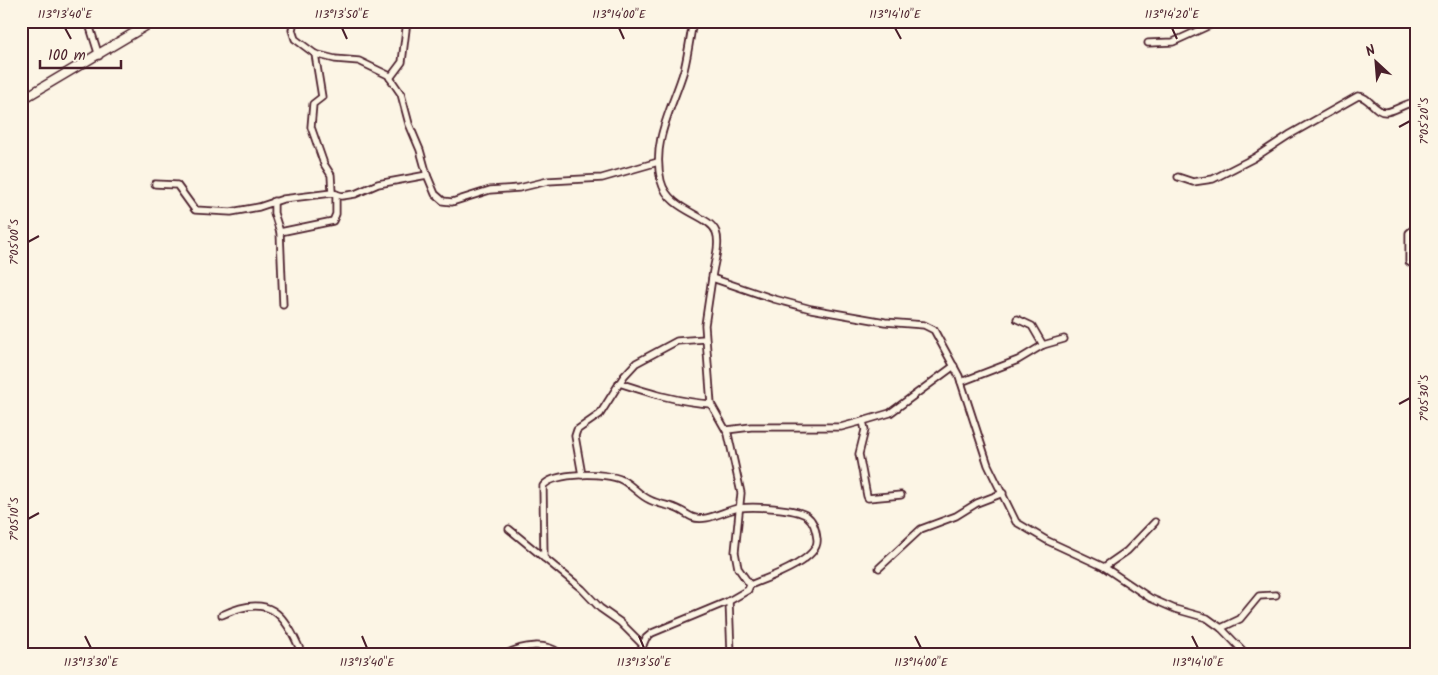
<svg xmlns="http://www.w3.org/2000/svg" width="1438" height="675" viewBox="0 0 1438 675" font-family="Kalam,sans-serif">
<rect width="100%" height="100%" fill="#fcf5e5"/>
<filter id="ink" filterUnits="userSpaceOnUse"><feTurbulence type="fractalNoise" baseFrequency=".02" numOctaves="2"/><feDisplacementMap in="SourceGraphic" scale="10" xChannelSelector="R" yChannelSelector="G"/><feConvolveMatrix kernelMatrix="1 2 1 2 8 2 1 2 1" color-interpolation-filters="sRGB"/></filter>
<g filter="url(#ink)">
<g fill="none" stroke-linecap="round" stroke-linejoin="round">
<defs>
<g id="minor">
<polyline points="88,21 99,56"/>
<polyline points="294,21 292,30 295,39 315,54 335,59 359,61 388,75 401,94 409,124 420,150 427,175 435,194 443,201 452,202 490,190 519,188 548,181 602,178 658,162"/>
<path d="M 693,21 C 690,38 688,54 684,70 C 673,107 651,141 661,181 C 669,212 709,214 716,232 C 721,245 713,265 712,278 L 774,299 L 811,309 L 885,322 L 924,325 L 934,330 L 959,376 L 988,465 L 1016,522 L 1048,541 L 1104,567 L 1150,598 L 1175,609 L 1207,618 L 1221,628 L 1246,654"/>
<polyline points="1148,43 1173,42 1219,21"/>
<polyline points="315,54 322,97 313,104 311,127 324,164 331,175 332,193"/>
<polyline points="390,78 402,62 407,21 416,21"/>
<path d="M 1178,177 L 1193,182 L 1213,179 L 1254,158 L 1289,135 L 1358,96 C 1369,96 1375,113 1386,112 C 1397,111 1405,102 1417,102"/>
<polyline points="155,184 177,185 195,210 231,212 259,207 283,199 332,193 342,196 355,194 378,184 427,175"/>
<polyline points="274,201 274,213 280,232 283,305"/>
<polyline points="1417,226 1409,233 1409,262 1417,267"/>
<polyline points="280,232 333,221 336,214 336,194"/>
<polyline points="712,278 705,325 711,404 728,434 741,493 735,552 738,568 750,585 748,590 729,601 731,654"/>
<polyline points="1017,319 1032,326 1043,345"/>
<polyline points="961,382 1018,360 1043,345 1064,339"/>
<path d="M 619,383 C 650,393 678,402 711,404"/>
<polyline points="727,430 751,427 841,427 863,421"/>
<polyline points="582,475 575,436 577,430 600,414 624,376 636,363 677,341 705,339"/>
<polyline points="901,495 868,498 867,496 859,454 865,430 863,421 890,413 954,366"/>
<polyline points="509,529 582,589 600,608 620,622 643,645"/>
<path d="M 544,558 L 543,486 C 553,472 607,472 622,480 C 633,486 640,496 650,500 C 658,504 667,505 675,508 C 681,510 686,514 692,517 C 706,523 725,510 739,508 C 753,506 796,508 807,516 C 814,521 816,530 817,539 C 820,560 767,578 750,585"/>
<polyline points="1104,567 1127,551 1155,522"/>
<polyline points="879,568 921,529 956,516 977,503 1003,493"/>
<path d="M 222,615 C 269,593 284,612 302,654"/>
<polyline points="1221,628 1240,619 1259,596 1276,595"/>
<path d="M 506,654 C 524,645 545,642 561,654"/>
<polyline points="639,654 646,638 652,633 729,601"/>
<polyline points="1416,654 1417,652"/>
</g>
<polyline id="secondary" points="21,100 154,21"/>
</defs>
<!-- minor casing -->
<use href="#minor" stroke="#4a1f2b" stroke-width="9"/>
<!-- secondary casing -->
<use href="#secondary" stroke="#4a1f2b" stroke-width="11"/>
<!-- minor -->
<use href="#minor" stroke="#fcf5e5" stroke-width="5.5"/>
<!-- secondary -->
<use href="#secondary" stroke="#fcf5e5" stroke-width="8"/>
</g>
</g>
<!-- ticks -->
<path fill="none" stroke="#4a1f2b" stroke-width="2" d="M 65,28 L 71,39M 342,28 L 347,39M 619,28 L 624,39M 895,28 L 901,39M 1172,28 L 1177,39M 1399,127 L 1410,121M 28,242 L 39,236M 1399,404 L 1410,398M 28,519 L 39,513M 85,636 L 91,648M 362,636 L 367,648M 639,636 L 644,648M 915,636 L 921,648M 1192,636 L 1198,648"/>
<!-- margin -->
<rect width="1438" height="675" fill="none" stroke="#fcf5e5" stroke-width="55"/>
<!-- north arrow -->
<g transform="translate(1376 62) rotate(334)" stroke="#fcf5e5" stroke-width="4" paint-order="stroke">
<path d="M0-4L9 19L0 12L-9 19Z" fill="#4a1f2b"/>
<text y="-8" font-size="14" font-weight="bold" text-anchor="middle" fill="#4a1f2b">N</text>
</g>
<!-- scale -->
<path d="M40 60v8h81v-8" fill="none" stroke="#4a1f2b" stroke-width="2.5"/>
<text x="48" y="60" font-size="15" fill="#4a1f2b" stroke="#fcf5e5" stroke-width="4" paint-order="stroke">100 m</text>
<rect x="28" y="28" width="1382" height="620" fill="none" stroke="#4a1f2b" stroke-width="2"/>
<g font-size="12" text-anchor="middle" fill="#4a1f2b">
<text x="65" y="18">113°13'40"E</text>
<text x="342" y="18">113°13'50"E</text>
<text x="619" y="18">113°14'00"E</text>
<text x="895" y="18">113°14'10"E</text>
<text x="1172" y="18">113°14'20"E</text>
<text transform="translate(1424 121) rotate(-90)" y="4">7°05'20"S</text>
<text transform="translate(14 242) rotate(-90)" y="4">7°05'00"S</text>
<text transform="translate(1424 398) rotate(-90)" y="4">7°05'30"S</text>
<text transform="translate(14 519) rotate(-90)" y="4">7°05'10"S</text>
<text x="91" y="666">113°13'30"E</text>
<text x="367" y="666">113°13'40"E</text>
<text x="644" y="666">113°13'50"E</text>
<text x="921" y="666">113°14'00"E</text>
<text x="1198" y="666">113°14'10"E</text>
</g>
</svg>
